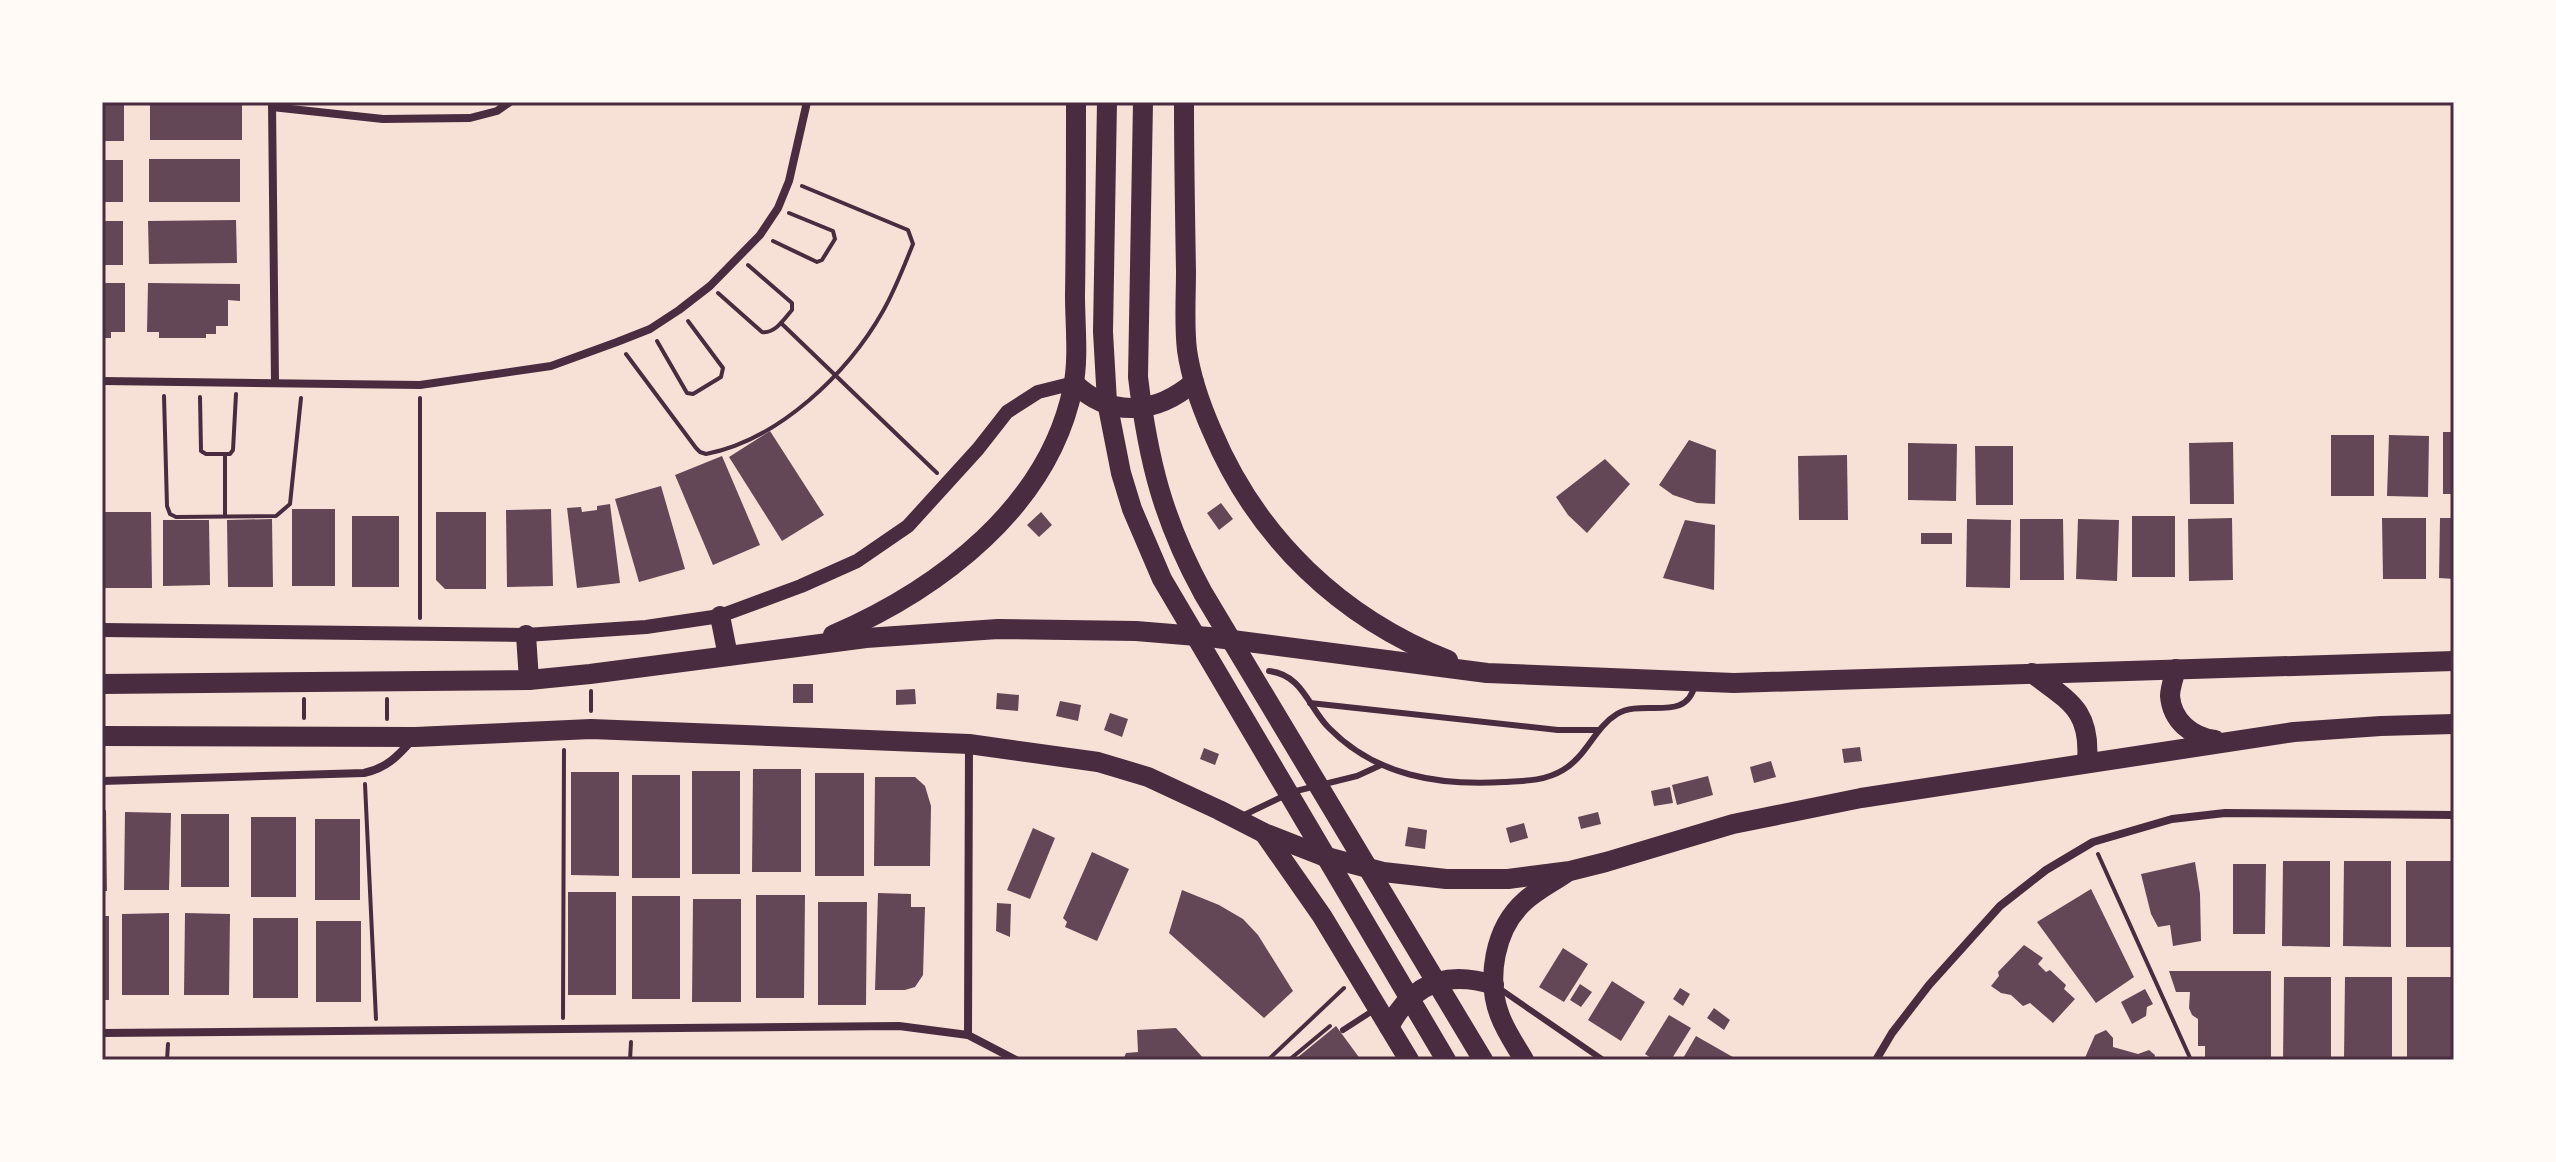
<svg xmlns="http://www.w3.org/2000/svg" width="2556" height="1162" viewBox="0 0 2556 1162" font-family="'Roboto Condensed',sans-serif">
<rect width="100%" height="100%" fill="#f7e1d7"/>
<!-- building -->
<g fill="#644757">
<rect x="102" y="102" width="22" height="39"/>
<rect x="150" y="102" width="92" height="38"/>
<rect x="149" y="159" width="91" height="43"/>
<rect x="102" y="160" width="21" height="42"/>
<polygon points="236,220 237,263 149,264 148,221"/>
<rect x="102" y="221" width="21" height="44"/>
<polygon points="102,283 125,283 125,332 111,332 111,338 102,338"/>
<polygon points="148,283 240,284 240,301 228,300 228,326 216,326 216,334 206,334 206,338 159,338 159,332 147,332"/>
<polygon points="770,431 824,515 782,541 729,457"/>
<rect x="2443" y="432" width="11" height="62"/>
<rect x="2331" y="435" width="43" height="61"/>
<polygon points="2389,435 2429,436 2428,497 2387,496"/>
<polygon points="1689,440 1716,450 1715,504 1697,503 1673,495 1659,485"/>
<polygon points="2233,442 2234,504 2190,504 2189,443"/>
<polygon points="1908,443 1957,444 1956,501 1908,500"/>
<polygon points="1975,446 2013,446 2013,505 1976,505"/>
<polygon points="1847,455 1848,520 1799,520 1798,456"/>
<polygon points="722,456 760,545 713,565 675,475"/>
<polygon points="1605,459 1630,484 1587,533 1568,515 1556,497"/>
<polygon points="661,486 685,569 639,582 615,499"/>
<polygon points="1221,503 1233,519 1219,530 1207,513"/>
<polygon points="610,504 620,583 577,588 567,508 581,507 582,512 597,510 597,506"/>
<rect x="292" y="509" width="43" height="77"/>
<polygon points="551,509 553,586 507,587 506,510"/>
<polygon points="102,512 151,512 152,588 103,588"/>
<polygon points="436,512 486,512 486,589 445,589 436,580"/>
<polygon points="1041,512 1052,525 1039,537 1027,525"/>
<rect x="352" y="516" width="47" height="71"/>
<rect x="2132" y="516" width="43" height="61"/>
<polygon points="2232,518 2233,580 2189,581 2188,519"/>
<polygon points="2382,518 2426,518 2426,579 2383,579"/>
<polygon points="2440,518 2454,518 2454,579 2439,578"/>
<polygon points="272,519 273,587 228,587 227,520"/>
<polygon points="1967,519 2011,520 2010,588 1966,587"/>
<polygon points="2020,519 2063,519 2064,580 2020,580"/>
<polygon points="2078,519 2119,520 2117,581 2076,579"/>
<polygon points="163,520 209,520 210,585 163,586"/>
<polygon points="1685,520 1715,525 1714,590 1663,578"/>
<rect x="1921" y="533" width="31" height="11"/>
<rect x="793" y="684" width="20" height="19"/>
<polygon points="915,689 916,704 896,705 896,690"/>
<polygon points="997,693 1019,695 1018,711 996,709"/>
<polygon points="1060,701 1081,705 1078,721 1056,716"/>
<polygon points="1110,713 1128,719 1122,737 1104,730"/>
<polygon points="1860,747 1862,761 1844,763 1842,749"/>
<polygon points="1204,748 1219,754 1215,765 1200,759"/>
<polygon points="1771,761 1776,777 1754,783 1750,767"/>
<polygon points="753,769 801,769 801,872 752,872"/>
<rect x="692" y="771" width="48" height="103"/>
<polygon points="571,772 619,772 619,876 571,875"/>
<rect x="815" y="773" width="49" height="103"/>
<rect x="632" y="775" width="48" height="103"/>
<polygon points="1708,776 1713,795 1677,805 1672,785"/>
<polygon points="875,777 915,777 925,786 931,806 930,866 874,866"/>
<polygon points="1670,787 1673,803 1654,806 1651,791"/>
<polygon points="102,810 106,810 107,891 102,891"/>
<polygon points="125,812 171,813 169,890 124,890"/>
<polygon points="1598,812 1601,824 1581,829 1578,817"/>
<rect x="181" y="814" width="48" height="73"/>
<rect x="251" y="817" width="45" height="80"/>
<rect x="315" y="819" width="45" height="81"/>
<polygon points="1524,823 1528,838 1510,843 1506,828"/>
<polygon points="1408,827 1427,830 1425,849 1405,846"/>
<polygon points="1033,828 1055,838 1030,899 1007,890"/>
<polygon points="1092,852 1129,869 1097,941 1065,927 1067,922 1063,918"/>
<polygon points="2283,861 2330,861 2330,947 2282,946"/>
<polygon points="2344,861 2391,861 2391,947 2343,946"/>
<polygon points="2406,861 2454,861 2453,947 2406,947"/>
<polygon points="2195,862 2200,894 2201,941 2173,946 2170,925 2158,927 2151,914 2141,874"/>
<polygon points="2233,864 2266,864 2265,934 2233,934"/>
<polygon points="2091,889 2134,977 2096,1003 2037,922"/>
<polygon points="1182,890 1219,905 1243,919 1258,935 1293,991 1264,1018 1169,933"/>
<rect x="568" y="892" width="48" height="103"/>
<polygon points="878,893 911,894 911,907 925,907 923,975 915,987 905,990 875,990"/>
<polygon points="756,895 805,895 804,998 756,998"/>
<rect x="632" y="896" width="48" height="103"/>
<polygon points="693,899 741,899 741,1002 692,1002"/>
<polygon points="818,902 867,902 866,1005 818,1005"/>
<polygon points="997,903 1011,904 1010,937 996,931"/>
<polygon points="169,913 169,995 122,995 122,914"/>
<polygon points="185,913 230,914 229,995 184,995"/>
<rect x="102" y="916" width="7" height="84"/>
<rect x="253" y="918" width="45" height="80"/>
<rect x="316" y="921" width="45" height="81"/>
<polygon points="2024,945 2043,958 2038,964 2046,972 2050,970 2066,985 2064,989 2075,999 2053,1023 2030,1003 2023,1006 2011,995 2001,993 1991,986 1999,976 1998,972"/>
<polygon points="1563,948 1588,964 1564,1002 1539,987"/>
<polygon points="2169,971 2271,971 2271,1060 2205,1060 2205,1046 2198,1046 2198,1019 2192,1015 2189,1008 2190,992 2176,992"/>
<polygon points="2284,977 2331,977 2331,1060 2283,1060"/>
<polygon points="2345,977 2392,977 2392,1060 2344,1060"/>
<rect x="2407" y="977" width="47" height="83"/>
<polygon points="1612,981 1645,1002 1621,1041 1588,1020"/>
<polygon points="1580,984 1592,992 1581,1007 1570,1000"/>
<polygon points="1680,988 1690,994 1683,1006 1673,999"/>
<polygon points="2145,989 2153,1004 2147,1007 2146,1016 2132,1024 2121,1002"/>
<polygon points="1714,1008 1730,1020 1724,1030 1707,1018"/>
<polygon points="1669,1015 1691,1028 1671,1060 1654,1060 1645,1054"/>
<polygon points="1336,1026 1361,1060 1301,1060 1298,1057"/>
<polygon points="1176,1028 1205,1060 1123,1060 1126,1053 1138,1052 1137,1030"/>
<polygon points="2106,1030 2113,1038 2113,1047 2138,1054 2149,1050 2155,1055 2154,1060 2084,1060 2095,1035"/>
<polygon points="1696,1036 1738,1060 1682,1060"/>
</g>
<g fill="none" stroke-linecap="round" stroke-linejoin="round">
<!-- path -->
<g stroke="#4a2c40" stroke-width="4">
<polyline points="773,241 817,262 822,260 835,239 833,231 789,213"/>
<path d="M 718,293 L 762,332 C 775,334 784,319 792,310 L 792,303 L 748,265"/>
<polyline points="781,323 937,473"/>
<polyline points="657,341 687,393 693,394 721,377 723,368 688,321"/>
<path d="M 626,354 L 696,448 L 700,452 L 706,454 C 779,440 848,373 883,311 C 895,290 904,266 913,244 L 908,230 L 802,186"/>
<polyline points="164,396 167,506 170,514 176,517 276,516 290,504 301,398"/>
<polyline points="200,397 201,451 206,454 230,454 233,450 236,394"/>
<polyline points="420,398 420,618"/>
<polyline points="225,455 225,516"/>
<polyline points="591,691 591,711"/>
<polyline points="304,699 304,718"/>
<polyline points="387,699 387,719"/>
<polyline points="365,784 376,1019"/>
<polyline points="2098,854 2191,1060"/>
<polyline points="563,1018 564,750"/>
<polyline points="167,1060 168,1044"/>
<polyline points="630,1060 631,1042"/>
<polyline points="1268,1060 1344,988"/>
<polyline points="1289,1060 1330,1026"/>
</g>
<!-- service -->
<g stroke="#4a2c40" stroke-width="6">
<path d="M 1269,671 C 1303,675 1308,707 1329,728 C 1376,776 1439,786 1504,782 C 1524,781 1545,781 1563,770 C 1587,756 1594,728 1617,714 C 1643,698 1687,724 1695,684"/>
<polyline points="1310,703 1558,730 1599,730"/>
<polyline points="1240,817 1292,792 1357,776 1381,765"/>
<polyline points="1500,989 1603,1060"/>
<polyline points="1343,1030 1374,1010"/>
</g>
<!-- minor -->
<g stroke="#4a2c40" stroke-width="8">
<polyline points="272,102 275,383"/>
<polyline points="272,107 383,119 470,118 497,111 510,102"/>
<polyline points="102,381 420,385 551,366 617,342 650,329 679,310 710,286 760,235 778,208 789,181 807,102"/>
<path d="M 102,781 L 364,773 C 387,768 398,756 413,739"/>
<polyline points="102,1033 899,1026 968,1035 1016,1060"/>
<polyline points="968,1035 969,744"/>
<polyline points="1876,1060 1892,1033 1929,985 2000,906 2046,870 2093,842 2172,819 2225,813 2454,815"/>
</g>
<!-- tertiary -->
<polyline stroke="#4a2c40" stroke-width="14" points="102,630 526,635 646,627 720,616 801,586 857,561 908,526 978,449 1007,412 1038,392 1074,383"/>
<!-- primary -->
<g stroke="#4a2c40" stroke-width="20">
<polyline points="1107,102 1103,332 1107,402 1121,473 1132,509 1162,579 1446,1060"/>
<path d="M 1143,102 L 1138,377 C 1148,460 1163,520 1203,593 L 1483,1060"/>
<path d="M 1184,102 C 1184,159 1185,215 1186,272 C 1186,297 1184,325 1187,350 C 1191,378 1201,406 1212,431 C 1257,538 1341,618 1448,660"/>
<path d="M 1074,383 C 1111,419 1157,414 1194,382"/>
<polyline points="720,616 728,656"/>
<polyline points="526,635 529,680"/>
<path d="M 833,635 C 939,589 1049,507 1073,387 C 1079,360 1075,324 1075,296 C 1076,232 1076,167 1076,102"/>
<path d="M 2176,669 C 2174,677 2170,688 2170,696 C 2172,721 2192,737 2215,740"/>
<path d="M 2032,673 C 2070,702 2091,710 2087,762"/>
<polyline points="102,684 529,680 590,674 866,638 998,629 1136,631 1209,637 1487,673 1734,683 2454,661"/>
<polyline points="102,736 415,737 591,729 969,744 1098,762 1148,777 1219,810 1264,833 1323,856 1383,872 1446,879 1508,879 1570,871 1606,862 1733,824 1861,798 2294,732 2381,726 2454,724"/>
<polyline points="1264,833 1322,916 1409,1060"/>
<path d="M 1389,1027 C 1412,983 1447,970 1494,985"/>
<path d="M 1524,1060 C 1516,1046 1506,1032 1500,1016 C 1486,980 1494,928 1525,901 C 1537,890 1553,882 1566,873"/>
</g>
</g>
<!-- border -->
<rect width="2556" height="1162" fill="none" stroke="#fffaf5" stroke-width="208"/>
<rect x="104" y="104" width="2348" height="954" fill="none" stroke="#4a2c40" stroke-width="3"/>
</svg>
